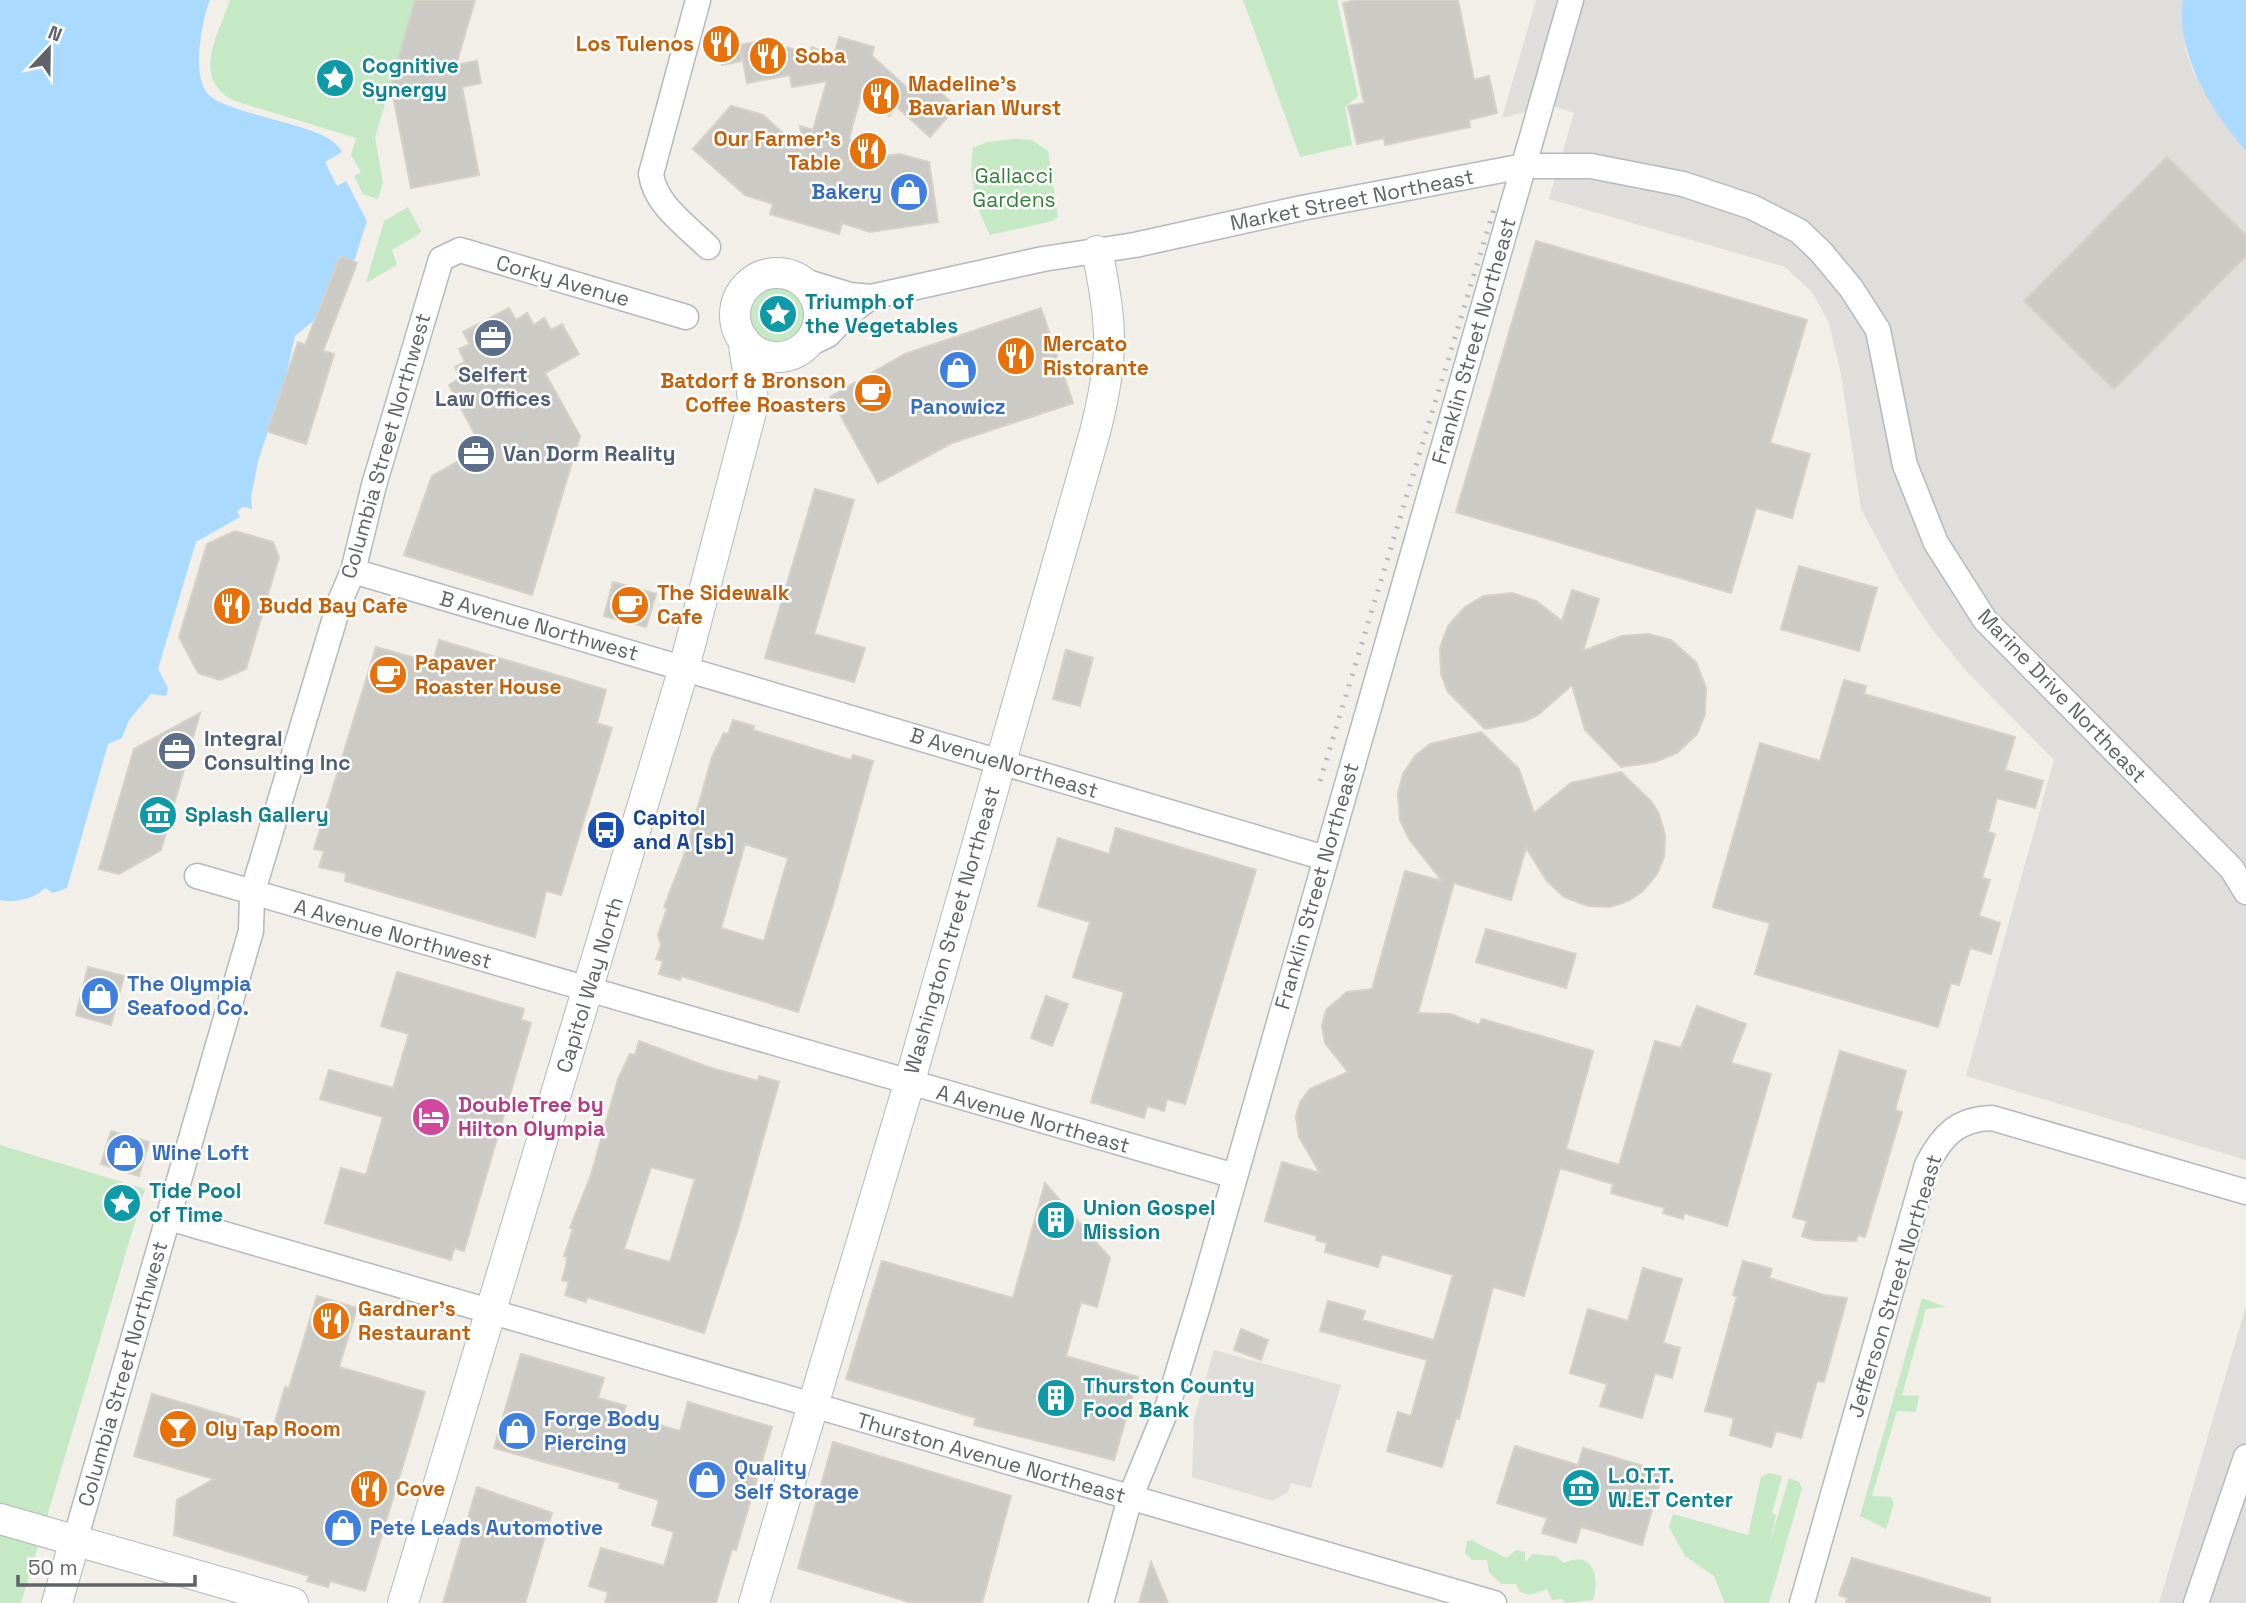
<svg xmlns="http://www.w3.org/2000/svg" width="2246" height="1603" viewBox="0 0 2246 1603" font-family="'Space Grotesk',sans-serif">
<rect width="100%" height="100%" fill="#f1efe8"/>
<!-- industrial -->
<g fill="#e0deda">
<polygon points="1536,0 2183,0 2185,49 2194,74 2246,151 2246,1160 1966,1076 2054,760 1968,673 1931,628 1900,581 1861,509 1841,374 1829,323 1812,292 1785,267 1549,199 1574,113 1550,105 1502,118"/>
<polygon points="2246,1306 2246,1603 2159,1603"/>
<polygon points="1214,1350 1341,1385 1311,1488 1291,1483 1288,1492 1273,1501 1192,1477 1194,1418"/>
</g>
<!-- green -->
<g fill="#c5e8c5">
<path d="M 230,0 L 415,0 L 375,138 L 383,182 L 378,199 L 363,194 L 354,176 L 361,172 L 351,155 L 356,138 L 235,101 C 190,79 218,36 230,0 Z"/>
<polygon points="1243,0 1337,0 1358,96 1345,107 1352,145 1300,157"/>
<path d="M 1014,139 L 1032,140 L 1048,151 L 1058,217 L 1052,221 L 990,235 C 976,209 968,177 973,148 L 987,142 Z"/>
<polygon points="408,207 421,231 419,234 392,250 397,265 366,283 384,221"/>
<circle cx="778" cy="315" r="31"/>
<polygon points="0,1145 145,1189 21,1603 0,1603"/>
<polygon points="1922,1298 1946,1307 1926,1309 1902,1395 1919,1396 1916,1412 1897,1411 1872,1496 1891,1497 1894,1503 1886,1529 1860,1516"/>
<polygon points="1769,1473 1782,1476 1772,1513 1776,1515 1770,1542 1789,1478 1799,1482 1802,1488 1769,1603 1725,1603 1714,1576 1685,1556 1669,1527 1673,1514 1748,1535 1761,1477"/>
<path d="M 1472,1540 C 1484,1548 1495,1551 1506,1558 L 1516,1550 L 1525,1552 L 1525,1562 L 1533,1554 L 1556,1556 L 1564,1563 C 1593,1550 1600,1577 1593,1600 L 1565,1603 L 1562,1599 L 1552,1600 L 1547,1589 L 1530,1595 L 1520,1592 L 1516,1584 L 1501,1584 L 1489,1572 L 1487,1560 L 1472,1560 L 1465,1553 L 1467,1541 Z"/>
</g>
<!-- water -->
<g fill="#aadaff">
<path d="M 0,0 L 210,0 C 203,17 201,35 199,53 C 199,67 199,85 209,95 C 224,110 292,122 317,133 C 327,137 337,142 342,152 L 325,162 L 337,186 L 346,181 L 367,221 L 348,280 L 333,305 L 295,336 L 285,380 L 258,461 L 251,497 L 252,509 L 243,507 L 237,511 L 240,517 L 196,542 L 158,669 L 168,688 L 166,696 L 151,694 L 129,720 L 122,738 L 108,744 L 67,888 L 53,893 L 45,888 C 35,899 14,903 0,900 Z"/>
<path d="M 2183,0 L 2246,0 L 2246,151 C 2212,113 2175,53 2183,0 Z"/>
</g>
<!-- building -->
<g fill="#cccac5" stroke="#d6d1c6" stroke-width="2" fill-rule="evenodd">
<polygon points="415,0 475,0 456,65 477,61 481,83 462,87 479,175 411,188 391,85"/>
<polygon points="1356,0 1458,0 1474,80 1489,76 1497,113 1469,120 1470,127 1385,145 1384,138 1357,144 1348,106 1364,103 1343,3"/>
<polygon points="737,35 742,61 722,65 716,39"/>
<polygon points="839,37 874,47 872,56 914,94 918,87 927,94 934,86 956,107 930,137 897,107 889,116 862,91 849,139 864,144 848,161 899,154 929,162 938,222 870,232 842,223 839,234 770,214 773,204 745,195 693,149 731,106 763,115 805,153 800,126 813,130 827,81 792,87 790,75 747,83 740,45 760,41 810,53 812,47 834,56"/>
<polygon points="2167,157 2246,235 2246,256 2114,389 2024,301"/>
<polygon points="1536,241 1807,320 1770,443 1810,454 1792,518 1756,508 1731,593 1456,512"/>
<polygon points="340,256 357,263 323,351 334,354 306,444 267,431 298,342 305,345"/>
<polygon points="509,308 516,320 527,313 534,325 544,318 551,330 562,324 579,354 545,373 580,436 532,595 404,555 432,476 482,448 449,385 460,378 455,367 465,362 459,349 470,344 463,332"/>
<polygon points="1041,308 1073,403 952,443 878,483 830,397 905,354"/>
<polygon points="815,489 854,500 814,634 865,648 854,682 765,658"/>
<polygon points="235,531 273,542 279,557 246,669 220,680 198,673 179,637 207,544"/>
<polygon points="1799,566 1877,588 1859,651 1781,629"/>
<polygon points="613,582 656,594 646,627 604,616"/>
<polygon points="1572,590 1599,599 1583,651 1622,636 1648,634 1671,640 1696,662 1706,688 1705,714 1697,734 1677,753 1655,762 1621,767 1585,730 1572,685 1538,715 1525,721 1485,729 1448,692 1441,674 1440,648 1448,626 1465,607 1484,596 1512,593 1536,601 1562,621"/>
<polygon points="439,640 606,690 597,723 612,728 561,895 546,891 535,937 345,881 346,873 319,867 324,851 314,849 376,647 433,663"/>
<polygon points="1066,650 1093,658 1080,706 1053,699"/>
<polygon points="1844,680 1866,686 1864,694 2015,737 2005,770 2043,781 2035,808 1997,798 1988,832 1995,834 1982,878 1990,880 1979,916 2000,923 1991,954 1970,948 1959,985 1951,983 1938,1027 1755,974 1770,923 1713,907 1760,743 1820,761"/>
<polygon points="200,713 161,850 119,874 99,869 134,749"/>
<path d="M 733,720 L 754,726 L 753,730 L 851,760 L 853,755 L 873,761 L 832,908 L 798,1012 L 681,976 L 680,980 L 659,974 L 663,961 L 656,959 L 661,945 L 658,935 L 667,908 L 664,907 L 685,853 L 712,757 L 724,733 L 728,734 ZM 745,844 L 788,858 L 764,941 L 721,928 Z"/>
<polygon points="1481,732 1519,769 1534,813 1571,783 1621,772 1652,802 1659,814 1665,835 1664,857 1657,874 1643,891 1628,901 1610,907 1588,906 1564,897 1547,881 1526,848 1511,900 1454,883 1418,1013 1451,1014 1479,1025 1482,1019 1593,1051 1566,1149 1619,1165 1655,1041 1681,1048 1697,1006 1746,1024 1731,1063 1771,1074 1727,1226 1684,1213 1683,1219 1663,1213 1665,1208 1611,1193 1613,1184 1560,1168 1524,1296 1493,1287 1459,1419 1456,1418 1442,1467 1387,1451 1398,1412 1411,1416 1427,1360 1320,1331 1328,1301 1365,1311 1362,1320 1434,1340 1453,1275 1382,1254 1378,1267 1325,1252 1327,1243 1316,1240 1317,1236 1265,1221 1282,1162 1320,1173 1299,1137 1296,1116 1300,1102 1310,1089 1348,1072 1325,1043 1322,1026 1326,1010 1347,992 1372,989 1405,871 1442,881 1409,839 1400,820 1398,794 1403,774 1415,756 1430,744"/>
<polygon points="1116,828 1256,870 1185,1104 1167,1099 1164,1111 1147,1106 1144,1118 1091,1102 1124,992 1073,977 1090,922 1038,906 1058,838 1109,854"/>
<polygon points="1486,929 1576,954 1566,988 1476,962"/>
<polygon points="88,967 124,976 111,1025 76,1015"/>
<polygon points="397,972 524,1009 521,1020 531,1023 464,1251 454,1248 451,1260 325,1223 341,1168 366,1175 383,1117 320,1099 329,1070 393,1088 409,1034 381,1026"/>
<polygon points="1046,996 1068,1004 1052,1046 1031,1038"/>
<path d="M 639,1041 L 708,1067 L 758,1081 L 759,1076 L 779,1082 L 738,1229 L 704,1333 L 587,1297 L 586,1302 L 565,1295 L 569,1282 L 562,1280 L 566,1266 L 567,1257 L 564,1256 L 573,1229 L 570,1228 L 591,1175 L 618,1079 L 630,1054 L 635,1055 ZM 651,1167 L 695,1179 L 670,1262 L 624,1249 Z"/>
<polygon points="1840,1051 1906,1071 1895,1110 1902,1112 1865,1237 1858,1235 1856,1241 1814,1240 1802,1236 1807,1221 1793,1217"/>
<polygon points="111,1131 149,1142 139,1176 101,1164"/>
<polygon points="1045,1183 1110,1258 1097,1307 1081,1302 1066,1356 1138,1377 1114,1460 974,1425 976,1418 846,1379 882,1261 1013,1298"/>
<polygon points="1743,1261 1772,1269 1769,1278 1824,1295 1847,1298 1824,1382 1817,1381 1801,1438 1776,1431 1771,1447 1730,1435 1734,1418 1705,1411 1737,1297 1733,1295"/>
<polygon points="1643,1268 1682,1279 1663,1343 1680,1348 1672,1378 1655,1373 1642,1418 1600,1406 1607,1384 1570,1373 1588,1309 1628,1321"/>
<polygon points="317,1296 357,1308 339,1367 425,1392 365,1591 330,1581 328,1587 307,1581 309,1576 174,1535 177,1500 214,1479 134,1456 152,1394 273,1429 285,1387 289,1388"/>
<polygon points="1241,1329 1268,1340 1261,1360 1234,1350"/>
<polygon points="521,1354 604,1378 598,1398 626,1406 623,1414 680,1431 688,1402 772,1427 736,1550 732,1549 716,1603 605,1603 608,1592 589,1586 601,1548 664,1566 674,1532 652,1525 659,1500 619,1488 620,1483 494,1448"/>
<polygon points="833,1442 1011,1496 982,1603 912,1603 798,1568"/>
<polygon points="1515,1446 1578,1465 1583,1448 1663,1472 1642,1545 1581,1527 1576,1543 1542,1533 1547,1518 1497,1503"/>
<polygon points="477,1487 552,1513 525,1603 443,1603"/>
<polygon points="1852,1558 1990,1598 1990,1603 1846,1603 1847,1598 1839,1595"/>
<polygon points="1151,1562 1168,1603 1139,1603"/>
</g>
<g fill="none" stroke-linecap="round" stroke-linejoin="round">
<defs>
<g id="minor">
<path d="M 698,0 L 651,174 C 655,205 687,226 708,247"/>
<polyline points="797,279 850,295 871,297 1043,259 1135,245 1302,208 1524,166 1591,166 1683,184 1752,207 1799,231 1821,252 1851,288 1878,330 1905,465 1936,543 1985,620 2232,869 2246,892"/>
<polyline points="807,345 828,335 847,315 871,297"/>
<polyline points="353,571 1325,858"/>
<polyline points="197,876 1235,1176"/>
<polyline points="169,1218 1494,1603"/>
<polyline points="75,1540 251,931 252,894 340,601 353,571 374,485 441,259 460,250 686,317"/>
<polyline points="1101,1603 1130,1498 1167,1408 1201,1296 1571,0"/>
<path d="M 1802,1603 L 1927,1165 C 1942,1135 1958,1119 1992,1118 L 2246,1192"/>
<polyline points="2196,1603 2246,1457"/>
</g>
<g id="tertiary">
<circle cx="777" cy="315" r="42"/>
<polyline points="0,1519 293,1603"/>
<polyline points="57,1603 75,1540"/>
<path d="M 403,1603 L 684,668 L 753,404 C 753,381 744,363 744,340"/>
<path d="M 754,1603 L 909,1084 L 1095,432 C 1114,358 1113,326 1097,251"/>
</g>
</defs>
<!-- minor casing -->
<use href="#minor" stroke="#b5b8bc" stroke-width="27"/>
<!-- tertiary casing -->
<use href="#tertiary" stroke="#b5b8bc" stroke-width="32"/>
<!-- minor -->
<use href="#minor" stroke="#fff" stroke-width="24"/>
<!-- tertiary -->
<use href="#tertiary" stroke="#fff" stroke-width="30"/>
<!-- rail -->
<polyline stroke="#b6b7b8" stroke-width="5" stroke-dasharray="2 9" stroke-linecap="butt" points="1320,781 1494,209"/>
</g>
<!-- icons -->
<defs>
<symbol id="restaurant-disc" viewBox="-11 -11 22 22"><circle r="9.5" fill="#e8710a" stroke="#fff"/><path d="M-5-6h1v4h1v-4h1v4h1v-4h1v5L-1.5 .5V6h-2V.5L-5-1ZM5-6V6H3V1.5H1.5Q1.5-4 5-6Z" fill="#fff"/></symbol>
<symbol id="sight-disc" viewBox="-11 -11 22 22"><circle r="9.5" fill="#0f9aa8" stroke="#fff"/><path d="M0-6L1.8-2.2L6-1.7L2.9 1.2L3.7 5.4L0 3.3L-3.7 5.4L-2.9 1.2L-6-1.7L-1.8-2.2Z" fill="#fff"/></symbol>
<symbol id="shop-disc" viewBox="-11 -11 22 22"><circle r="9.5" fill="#3f7fe0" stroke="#fff"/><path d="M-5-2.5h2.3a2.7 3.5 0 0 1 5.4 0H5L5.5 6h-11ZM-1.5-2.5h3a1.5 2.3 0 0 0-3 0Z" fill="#fff"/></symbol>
<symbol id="office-disc" viewBox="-11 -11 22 22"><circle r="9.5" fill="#5c6f8a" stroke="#fff"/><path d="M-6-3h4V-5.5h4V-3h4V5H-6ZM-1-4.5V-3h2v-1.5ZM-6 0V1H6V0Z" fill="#fff"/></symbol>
<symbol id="cafe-disc" viewBox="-11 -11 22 22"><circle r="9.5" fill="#e8710a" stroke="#fff"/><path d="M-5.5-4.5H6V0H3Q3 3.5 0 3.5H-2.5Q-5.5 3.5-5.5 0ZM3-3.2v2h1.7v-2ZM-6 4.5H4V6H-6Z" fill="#fff"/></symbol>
<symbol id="museum-disc" viewBox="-11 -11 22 22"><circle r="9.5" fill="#0f9aa8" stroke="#fff"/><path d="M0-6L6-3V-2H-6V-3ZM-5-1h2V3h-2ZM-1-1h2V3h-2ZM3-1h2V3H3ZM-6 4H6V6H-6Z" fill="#fff"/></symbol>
<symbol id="bus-disc" viewBox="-11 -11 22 22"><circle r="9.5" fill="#1a4fb4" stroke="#fff"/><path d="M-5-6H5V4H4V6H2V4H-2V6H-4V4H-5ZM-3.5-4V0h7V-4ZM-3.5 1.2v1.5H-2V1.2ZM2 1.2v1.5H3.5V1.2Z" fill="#fff"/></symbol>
<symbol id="hotel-disc" viewBox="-11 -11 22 22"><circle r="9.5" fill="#d1479c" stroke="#fff"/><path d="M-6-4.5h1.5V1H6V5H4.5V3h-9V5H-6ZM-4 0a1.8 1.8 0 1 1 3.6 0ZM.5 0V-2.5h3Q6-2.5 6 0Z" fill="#fff"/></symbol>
<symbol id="building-disc" viewBox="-11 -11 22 22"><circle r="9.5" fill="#0f9aa8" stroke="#fff"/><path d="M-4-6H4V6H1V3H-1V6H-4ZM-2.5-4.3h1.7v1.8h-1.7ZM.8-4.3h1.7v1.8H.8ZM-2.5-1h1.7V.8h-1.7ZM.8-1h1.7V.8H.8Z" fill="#fff"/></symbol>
<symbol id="bar-disc" viewBox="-11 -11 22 22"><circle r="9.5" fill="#e8710a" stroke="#fff"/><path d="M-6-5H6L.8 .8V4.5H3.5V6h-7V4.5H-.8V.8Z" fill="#fff"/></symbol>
</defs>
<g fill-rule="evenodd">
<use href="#restaurant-disc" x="699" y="22" width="44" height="44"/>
<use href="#restaurant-disc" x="746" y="34" width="44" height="44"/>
<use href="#sight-disc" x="313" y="56" width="44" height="44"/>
<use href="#restaurant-disc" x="859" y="74" width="44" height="44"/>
<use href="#restaurant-disc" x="846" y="129" width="44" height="44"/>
<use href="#shop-disc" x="887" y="170" width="44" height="44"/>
<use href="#sight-disc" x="756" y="292" width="44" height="44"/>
<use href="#office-disc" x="471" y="316" width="44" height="44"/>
<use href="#restaurant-disc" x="994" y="334" width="44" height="44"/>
<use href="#shop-disc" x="936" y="348" width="44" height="44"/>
<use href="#cafe-disc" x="851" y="371" width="44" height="44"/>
<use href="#office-disc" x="454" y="432" width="44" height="44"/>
<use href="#cafe-disc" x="608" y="583" width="44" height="44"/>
<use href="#restaurant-disc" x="210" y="584" width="44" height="44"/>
<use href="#cafe-disc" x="366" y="653" width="44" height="44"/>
<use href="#office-disc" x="155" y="729" width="44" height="44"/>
<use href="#museum-disc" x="136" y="793" width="44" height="44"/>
<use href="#bus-disc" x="584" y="808" width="44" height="44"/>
<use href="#shop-disc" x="78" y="974" width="44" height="44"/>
<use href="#hotel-disc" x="409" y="1095" width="44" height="44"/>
<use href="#shop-disc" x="103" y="1131" width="44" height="44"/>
<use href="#sight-disc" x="100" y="1181" width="44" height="44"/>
<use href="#building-disc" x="1034" y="1198" width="44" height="44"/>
<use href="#restaurant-disc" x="309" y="1299" width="44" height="44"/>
<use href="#building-disc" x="1034" y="1376" width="44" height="44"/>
<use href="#bar-disc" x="156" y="1407" width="44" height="44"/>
<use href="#shop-disc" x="495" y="1409" width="44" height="44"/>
<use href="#shop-disc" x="685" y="1458" width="44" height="44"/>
<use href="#museum-disc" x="1559" y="1466" width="44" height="44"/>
<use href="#restaurant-disc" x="347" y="1467" width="44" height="44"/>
<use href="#shop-disc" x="321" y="1506" width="44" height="44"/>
</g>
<g text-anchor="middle" stroke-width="5" stroke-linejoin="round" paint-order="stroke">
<!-- food labels -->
<g font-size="21" font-weight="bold" fill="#c56008" stroke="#fff" text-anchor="start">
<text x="694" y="51" text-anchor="end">Los Tulenos</text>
<text x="795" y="63">Soba</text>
<text x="908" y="91">Madeline’s<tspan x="908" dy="24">Bavarian Wurst</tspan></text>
<text x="841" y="146" text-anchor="end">Our Farmer's<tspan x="841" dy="24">Table</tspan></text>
<text x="1043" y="351">Mercato<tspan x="1043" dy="24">Ristorante</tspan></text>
<text x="846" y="388" text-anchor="end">Batdorf &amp; Bronson<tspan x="846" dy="24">Coffee Roasters</tspan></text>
<text x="657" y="600">The Sidewalk<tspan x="657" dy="24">Cafe</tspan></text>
<text x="259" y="613">Budd Bay Cafe</text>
<text x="415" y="670">Papaver<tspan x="415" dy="24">Roaster House</tspan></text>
<text x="358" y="1316">Gardner's<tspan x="358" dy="24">Restaurant</tspan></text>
<text x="205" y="1436">Oly Tap Room</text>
<text x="396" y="1496">Cove</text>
</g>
<!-- culture labels -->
<g font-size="21" font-weight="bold" fill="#0d838f" stroke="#fff" text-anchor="start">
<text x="362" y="73">Cognitive<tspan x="362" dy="24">Synergy</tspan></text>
<text x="805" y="309">Triumph of<tspan x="805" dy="24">the Vegetables</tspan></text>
<text x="185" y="822">Splash Gallery</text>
<text x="149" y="1198">Tide Pool<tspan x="149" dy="24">of Time</tspan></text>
<text x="1083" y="1215">Union Gospel<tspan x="1083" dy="24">Mission</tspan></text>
<text x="1083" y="1393">Thurston County<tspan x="1083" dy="24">Food Bank</tspan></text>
<text x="1608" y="1483">L.O.T.T.<tspan x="1608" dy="24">W.E.T Center</tspan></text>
</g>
<!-- park labels -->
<g font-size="21" fill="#348238" stroke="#fff">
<text x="1014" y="183">Gallacci<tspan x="1014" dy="24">Gardens</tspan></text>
</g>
<!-- shop labels -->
<g font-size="21" font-weight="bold" fill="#366cbe" stroke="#fff" text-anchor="start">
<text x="882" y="199" text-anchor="end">Bakery</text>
<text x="958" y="414" text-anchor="middle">Panowicz</text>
<text x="127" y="991">The Olympia<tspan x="127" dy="24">Seafood Co.</tspan></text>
<text x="152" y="1160">Wine Loft</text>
<text x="544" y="1426">Forge Body<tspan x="544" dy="24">Piercing</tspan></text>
<text x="734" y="1475">Quality<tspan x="734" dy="24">Self Storage</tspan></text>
<text x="370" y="1535">Pete Leads Automotive</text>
</g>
<!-- street labels -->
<g font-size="21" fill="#5f6368" stroke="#fff">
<text transform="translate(1352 200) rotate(-11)" y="7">Market Street Northeast</text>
<text transform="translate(563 281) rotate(16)" y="7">Corky Avenue</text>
<text transform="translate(1474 341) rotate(-74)" y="7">Franklin Street Northeast</text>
<text transform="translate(386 446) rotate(-74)" y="7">Columbia Street Northwest</text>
<text transform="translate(539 626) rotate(16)" y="7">B Avenue Northwest</text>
<text transform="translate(2062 696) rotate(46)" y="7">Marine Drive Northeast</text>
<text transform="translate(1004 763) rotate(17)" y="7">B AvenueNortheast</text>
<text transform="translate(1317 886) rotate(-74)" y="7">Franklin Street Northeast</text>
<text transform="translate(952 930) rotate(-74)" y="7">Washington Street Northeast</text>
<text transform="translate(393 934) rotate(16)" y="7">A Avenue Northwest</text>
<text transform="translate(590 985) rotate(-73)" y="7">Capitol Way North</text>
<text transform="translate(1033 1119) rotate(16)" y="7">A Avenue Northeast</text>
<text transform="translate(1895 1286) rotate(-73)" y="7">Jefferson Street Northeast</text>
<text transform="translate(123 1374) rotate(-74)" y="7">Columbia Street Northwest</text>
<text transform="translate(991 1458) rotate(16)" y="7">Thurston Avenue Northeast</text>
</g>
<!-- service labels -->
<g font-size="21" font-weight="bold" fill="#4e5e75" stroke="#fff" text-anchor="start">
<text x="493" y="382" text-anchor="middle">Selfert<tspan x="493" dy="24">Law Offices</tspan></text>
<text x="503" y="461">Van Dorm Reality</text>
<text x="204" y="746">Integral<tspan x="204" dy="24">Consulting Inc</tspan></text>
</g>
<!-- transit labels -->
<g font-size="21" font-weight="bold" fill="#164399" stroke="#fff" text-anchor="start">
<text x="633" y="825">Capitol<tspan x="633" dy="24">and A [sb]</tspan></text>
</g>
<!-- hotel labels -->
<g font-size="21" font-weight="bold" fill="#b23c85" stroke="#fff" text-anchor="start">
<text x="458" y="1112">DoubleTree by<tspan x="458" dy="24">Hilton Olympia</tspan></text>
</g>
</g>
<!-- north arrow -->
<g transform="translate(49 49) rotate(22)" stroke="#ffffff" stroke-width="5" paint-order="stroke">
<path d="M0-5L12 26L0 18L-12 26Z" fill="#5f6368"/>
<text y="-10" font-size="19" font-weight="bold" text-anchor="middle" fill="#5f6368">N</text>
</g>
<!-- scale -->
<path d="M18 1575v10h177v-10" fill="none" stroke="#5f6368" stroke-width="3.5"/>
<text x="28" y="1575" font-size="21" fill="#5f6368" stroke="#ffffff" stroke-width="5" paint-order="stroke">50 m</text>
</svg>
